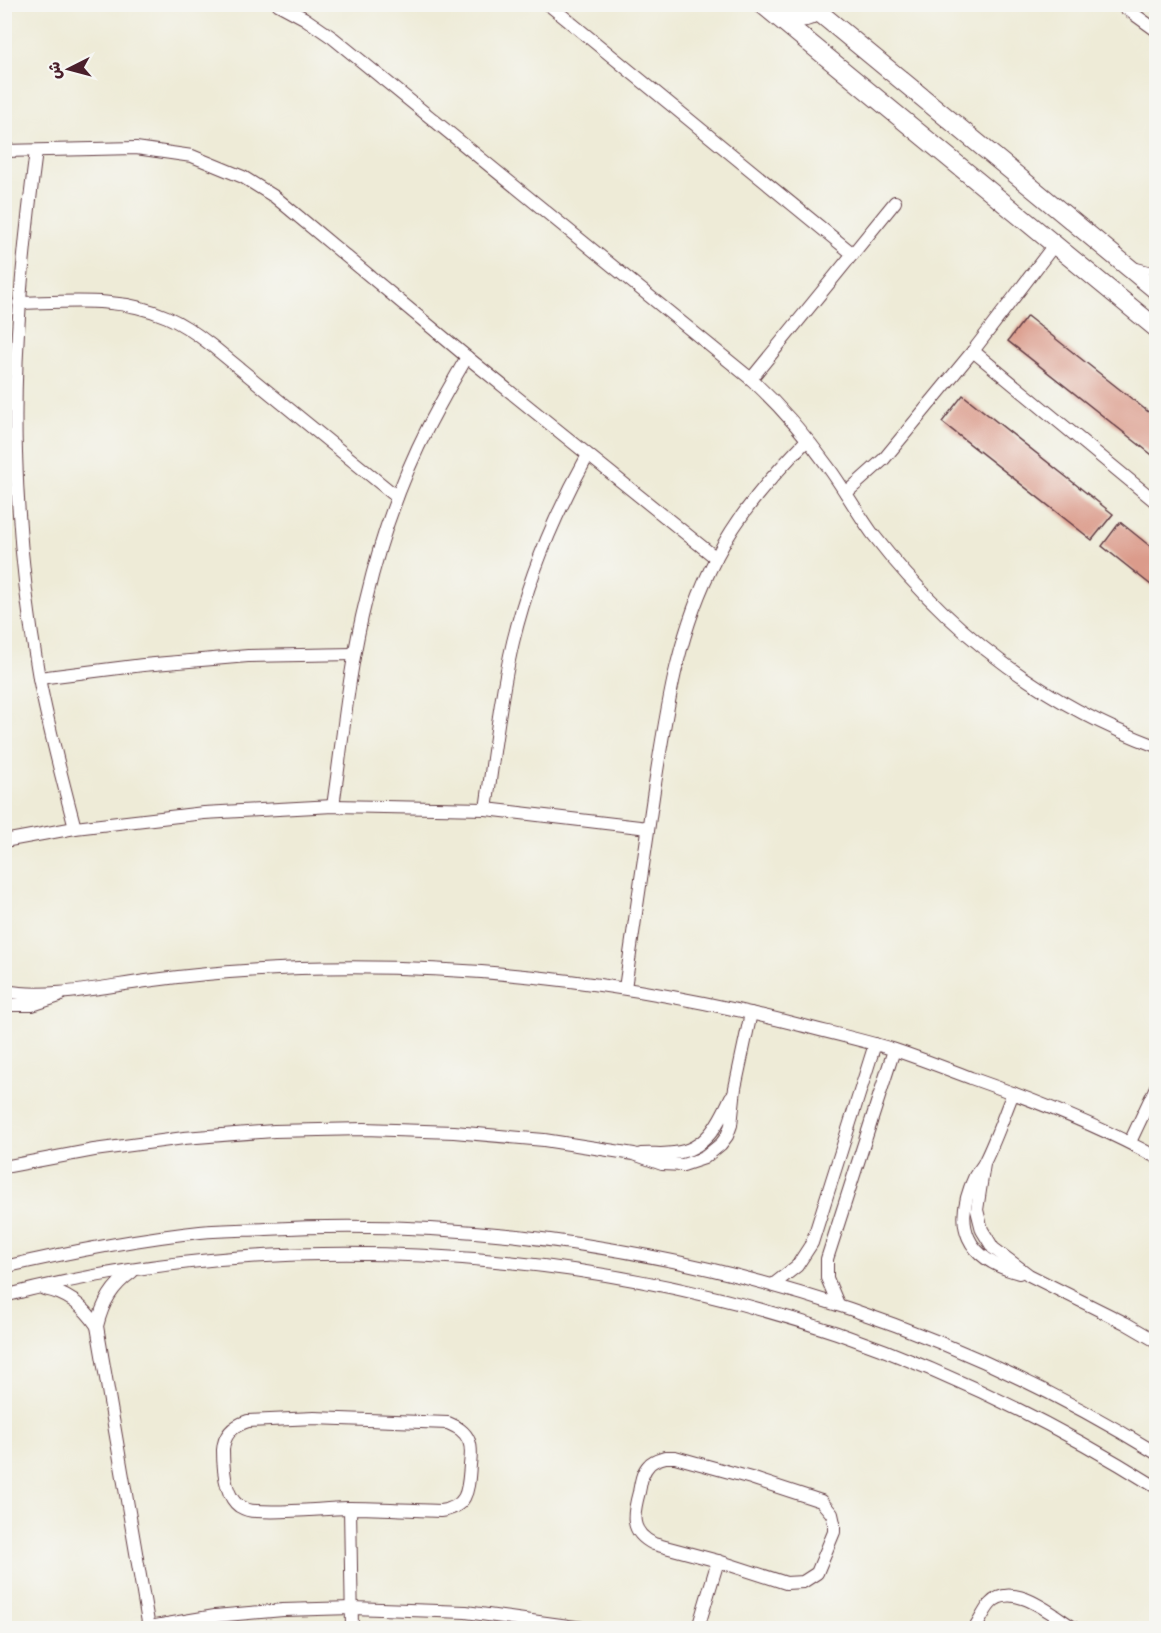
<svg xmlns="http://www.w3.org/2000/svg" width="1161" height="1633" viewBox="0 0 1161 1633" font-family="Itim,'Playpen Sans Arabic',sans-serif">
<rect width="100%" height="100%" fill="#f6f6f2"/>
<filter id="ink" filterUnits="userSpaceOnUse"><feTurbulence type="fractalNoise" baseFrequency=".0167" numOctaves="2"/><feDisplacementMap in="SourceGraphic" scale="12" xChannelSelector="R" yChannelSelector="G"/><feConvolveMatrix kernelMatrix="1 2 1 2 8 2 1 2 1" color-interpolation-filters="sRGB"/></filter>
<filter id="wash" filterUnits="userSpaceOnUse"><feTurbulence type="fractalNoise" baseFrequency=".008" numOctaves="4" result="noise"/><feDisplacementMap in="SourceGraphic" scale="24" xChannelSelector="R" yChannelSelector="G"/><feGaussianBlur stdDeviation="1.35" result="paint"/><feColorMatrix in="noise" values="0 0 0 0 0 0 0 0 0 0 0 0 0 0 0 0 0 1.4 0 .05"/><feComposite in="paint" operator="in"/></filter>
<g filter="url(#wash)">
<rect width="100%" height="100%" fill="#eeebd7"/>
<g id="blocks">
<!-- building -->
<g fill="#db9b8b">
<polygon points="1027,316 1156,418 1156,458 1008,341"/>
<polygon points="963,395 1113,514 1092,540 942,422"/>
<polygon points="1120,522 1156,551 1156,589 1102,546"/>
</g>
</g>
</g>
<g filter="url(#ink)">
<use href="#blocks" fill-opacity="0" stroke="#633e45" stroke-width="1.5"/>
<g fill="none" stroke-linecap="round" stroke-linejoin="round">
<defs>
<polyline id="lane" points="1137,266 1156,271"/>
<g id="street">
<path d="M 278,4 L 304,18 L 333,38 L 751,379 C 780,406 806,436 829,468 C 844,489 857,512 872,533 C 947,630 1041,703 1156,746"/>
<polyline points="548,4 853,254"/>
<polyline points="1120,4 1156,30"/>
<polyline points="4,151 136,148 192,156 243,177 275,197 467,357 716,558"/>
<path d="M 36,151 C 23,251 13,352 16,453 C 18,528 26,605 39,678 C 49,729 62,779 75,828"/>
<path d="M 19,303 C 68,302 121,296 167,317 C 183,324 197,334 211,345 L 397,497"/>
<polyline points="973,351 1156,502"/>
<polyline points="751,379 895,202"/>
<polyline points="846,493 884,459 973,351 1054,245"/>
<polyline points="39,678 143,665 248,656 354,654"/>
<path d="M 333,806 C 343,738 349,667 366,600 C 380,540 401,480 429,425 C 441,402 454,379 467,357"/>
<path d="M 486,809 C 494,754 500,697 513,642 C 529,576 555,514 588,455"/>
<polyline points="4,841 75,828 204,813 333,806 486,809 648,828"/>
<path d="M 625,988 C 635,922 644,856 654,790 C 667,708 677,633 716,558 C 739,513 772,476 807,440"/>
<path d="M 4,991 C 50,999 101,987 146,981 C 197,974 249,970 300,968 C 469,963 637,983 800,1025 C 831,1033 862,1040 892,1049 C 919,1058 945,1068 971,1078 C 1034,1100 1098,1125 1156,1157"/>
<polyline points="4,1005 32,1005 59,996"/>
<path d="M 1013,1093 C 1004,1115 996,1139 985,1161 C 983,1167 978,1171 975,1176 C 952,1225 966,1259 1019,1273"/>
<polyline points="1130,1142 1156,1087"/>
<path d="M 641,1154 C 652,1153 663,1155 674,1153 C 706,1150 719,1123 731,1097"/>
<polyline points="984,1164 977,1210 982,1230 993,1248 1029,1275 1125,1323 1156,1341"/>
<polyline points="4,1167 94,1150 184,1138 274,1131 364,1129 454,1132 544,1140 634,1154 662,1164 683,1165 704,1158 721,1144 727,1136 731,1125 735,1088 751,1013"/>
<path d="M 4,1267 C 69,1252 134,1239 200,1232 C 222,1230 244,1230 266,1229 C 351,1224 434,1227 518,1236 C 750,1263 958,1331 1156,1453"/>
<path d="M 132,1272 C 112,1286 103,1302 97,1326 L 149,1628"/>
<polyline points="774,1284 797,1266 812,1243 875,1044"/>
<path d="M 44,1289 C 68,1293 84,1306 97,1326"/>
<path d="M 4,1296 C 270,1227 577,1245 837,1333 C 949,1372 1056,1424 1156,1487"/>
<polyline points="838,1304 827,1278 827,1259 894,1050"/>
<path d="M 314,1418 L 448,1423 C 457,1427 465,1431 469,1441 C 472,1448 471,1457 470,1465 C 468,1489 469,1507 440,1511 C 410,1510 379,1508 348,1508 C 318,1509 287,1513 256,1511 C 250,1511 244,1509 239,1506 C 224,1495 223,1466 223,1450 C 224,1434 233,1426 248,1421 Z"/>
<path d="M 665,1457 L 675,1457 L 751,1478 L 821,1501 L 832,1514 L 834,1523 L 834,1532 L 817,1573 L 803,1582 L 786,1583 L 718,1561 L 654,1544 C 629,1532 633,1514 639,1492 C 641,1482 642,1472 649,1465 C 653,1460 659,1459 665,1457 Z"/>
<polyline points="350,1508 352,1628"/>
<polyline points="149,1627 215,1616 283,1610 352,1608 466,1612 583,1628"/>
<polyline points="698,1628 718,1561"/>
<path d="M 975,1628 C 980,1621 984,1611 990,1604 C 1012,1579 1054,1616 1074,1628"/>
</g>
<g id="secondary">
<polyline points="762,4 1156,328"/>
<path d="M 781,4 C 795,15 801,24 817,11"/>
<polyline points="809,4 1156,290"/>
</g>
</defs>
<!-- lane casing -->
<use href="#lane" stroke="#633e45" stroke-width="8"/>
<!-- street casing -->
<use href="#street" stroke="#633e45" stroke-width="14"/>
<!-- secondary casing -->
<use href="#secondary" stroke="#633e45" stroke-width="20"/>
<!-- lane -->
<use href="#lane" stroke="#fff" stroke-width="6"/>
<!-- street -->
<use href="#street" stroke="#fff" stroke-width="12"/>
<!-- secondary -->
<use href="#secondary" stroke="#fff" stroke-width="18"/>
</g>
</g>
<!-- margin -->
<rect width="1161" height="1633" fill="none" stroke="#f6f6f2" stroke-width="24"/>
<!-- north arrow -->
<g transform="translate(69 69) rotate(264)" stroke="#f6f6f2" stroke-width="4.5" paint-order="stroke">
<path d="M0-4.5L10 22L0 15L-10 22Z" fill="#4a1f2b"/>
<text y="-9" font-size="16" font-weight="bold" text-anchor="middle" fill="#4a1f2b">ش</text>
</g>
</svg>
